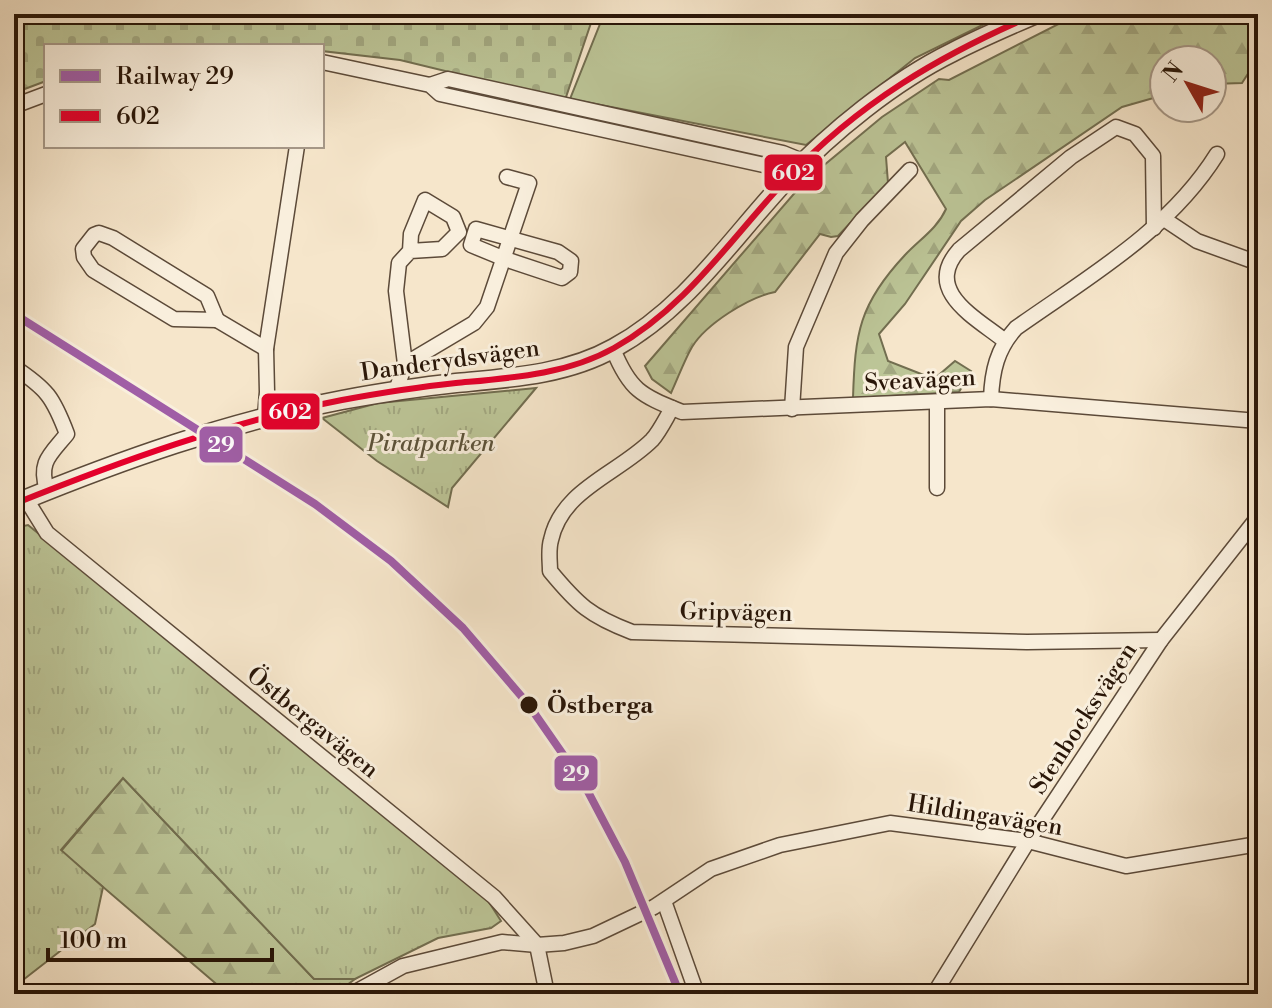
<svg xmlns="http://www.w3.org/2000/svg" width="1272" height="1008" viewBox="0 0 1272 1008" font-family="'Libre Bodoni',serif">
<defs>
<pattern id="forest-firs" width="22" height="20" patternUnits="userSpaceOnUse" patternTransform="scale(2)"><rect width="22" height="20" fill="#bcc597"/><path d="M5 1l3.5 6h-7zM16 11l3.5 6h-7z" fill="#a2a881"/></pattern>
<pattern id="cemetery-stones" width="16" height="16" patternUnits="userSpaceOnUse" patternTransform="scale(2)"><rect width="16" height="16" fill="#bcc597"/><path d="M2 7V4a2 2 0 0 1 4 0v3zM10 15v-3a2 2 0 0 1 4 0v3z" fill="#a2a881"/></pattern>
<pattern id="park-tufts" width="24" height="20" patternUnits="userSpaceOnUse" patternTransform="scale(2)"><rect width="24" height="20" fill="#bcc597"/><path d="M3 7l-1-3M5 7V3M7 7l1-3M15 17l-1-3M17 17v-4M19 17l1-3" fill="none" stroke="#a2a881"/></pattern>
</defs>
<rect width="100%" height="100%" fill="#f6e6cb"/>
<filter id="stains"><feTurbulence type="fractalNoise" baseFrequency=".0025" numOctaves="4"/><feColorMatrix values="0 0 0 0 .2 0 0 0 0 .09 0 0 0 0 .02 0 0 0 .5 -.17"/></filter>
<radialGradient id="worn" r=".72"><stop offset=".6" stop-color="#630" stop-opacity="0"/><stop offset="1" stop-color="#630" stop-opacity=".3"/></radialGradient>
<!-- green -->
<polygon fill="#bcc597" stroke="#726e50" stroke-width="2" points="604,14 1005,14 915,58 806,145 570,99"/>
<!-- forest -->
<g fill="url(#forest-firs)" stroke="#726e50" stroke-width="2">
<path d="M 1078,14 L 1258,14 L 1258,58 L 1242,83 L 1212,84 L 1212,60 L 1164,60 L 1164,95 L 1122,107 L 985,200 L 961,221 L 905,304 L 879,334 L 888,361 L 934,379 L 955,361 L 971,371 L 959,392 L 853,398 C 855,333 859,304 905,255 C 920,239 937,229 946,209 L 905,142 L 886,157 L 888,183 L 838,236 L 831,237 L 820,234 L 775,292 C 749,297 706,324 692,347 C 684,361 678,378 671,393 L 652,379 L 645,366 L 805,181 L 882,117 L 939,79 L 949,80 Z"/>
<polygon points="123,778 314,979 355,979 335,994 228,994 61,851"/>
</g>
<!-- cemetery -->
<polygon fill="url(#cemetery-stones)" stroke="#726e50" stroke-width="2" points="14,14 594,14 565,100 400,60 322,51 322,46 46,46 46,81 14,93"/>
<!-- park -->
<g fill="url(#park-tufts)" stroke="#726e50" stroke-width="2">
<polygon points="536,388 452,488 448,507 377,461 322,418 378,403"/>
<polygon points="28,525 487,899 501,921 491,928 438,938 355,979 314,979 123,778 61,850 103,887 95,924 14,987 14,528"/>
</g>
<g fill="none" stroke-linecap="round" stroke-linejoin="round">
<defs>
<g id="minor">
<polyline points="322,62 430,85 440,94 773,167 787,180"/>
<polyline points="430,85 448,79 783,153 805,162"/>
<polyline points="14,106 46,94"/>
<polyline points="1164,219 1197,241 1258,263"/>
<polygon points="476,229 558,252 571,261 570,272 562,278 505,259 471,245"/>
<polygon points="99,233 113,238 207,296 217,320 174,319 93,270 84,257 83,249 94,235"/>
<polyline points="217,320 266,349"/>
<path d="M 1005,341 C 975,317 923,291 959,250 L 1071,157 L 1116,127 L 1135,134 L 1153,156 L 1154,228"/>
<path d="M 613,349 C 630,391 641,395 682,412 L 991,399 L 1258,421"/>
<polyline points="405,364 396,291 399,263 410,251 442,249 459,232 453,217 425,200 411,234 410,251"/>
<path d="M 14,367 C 47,389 53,397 67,434 C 50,455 38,462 47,490"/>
<polyline points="396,391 405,364 474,323 487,307 529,183 507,177"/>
<path d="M 991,399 C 992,371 997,349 1016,328 C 1088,277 1169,231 1217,154"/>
<path d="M 672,408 C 666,418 660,431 652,440 C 618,474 562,489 551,540 C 548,550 550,561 550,571 C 578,605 590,616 632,632 L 1027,642 L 1161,640"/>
<polyline points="792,409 796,347 836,253 862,220 910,170"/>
<polyline points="265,417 267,392 266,349 297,146"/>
<polyline points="937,488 937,402"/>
<polyline points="26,499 47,533 494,897 537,945 547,994"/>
<polyline points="664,901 697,994"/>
<polyline points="352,994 403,966 502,942 537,945 564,943 593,936 654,907 711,869 780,845 890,823 1028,841 1126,866 1258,844"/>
<polyline points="934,994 1028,841 1161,640 1258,517"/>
</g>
<path id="tertiary" d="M 14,504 C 121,460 228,422 342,400 C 380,393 418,387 456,383 C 509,378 566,375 614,348 C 686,309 731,239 786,180 C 831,132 894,81 953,52 C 980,38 1008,26 1036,14"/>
</defs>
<!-- minor casing -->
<use href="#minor" stroke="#5c4a39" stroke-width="17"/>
<!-- tertiary casing -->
<use href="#tertiary" stroke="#5c4a39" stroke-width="21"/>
<!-- minor -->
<use href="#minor" stroke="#f9efdd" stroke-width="14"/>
<!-- tertiary -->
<use href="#tertiary" stroke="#f9efdd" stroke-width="18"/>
<defs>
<path id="bus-1" d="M 14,504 C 121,461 229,422 342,400 C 380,393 418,387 456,383 C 510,378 566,375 614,348 C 686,308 731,238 786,180 C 858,103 940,55 1036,14"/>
</defs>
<!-- bus-1 casing -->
<use href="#bus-1" stroke="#f9efdd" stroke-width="12"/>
<!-- bus-1 -->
<use href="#bus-1" stroke="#e4002b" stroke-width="6"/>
<defs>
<polyline id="rail-1" points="14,314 315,504 391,561 463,628 528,704 585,786 625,862 680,994"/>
</defs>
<!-- rail-1 casing -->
<use href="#rail-1" stroke="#f9efdd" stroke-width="14"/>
<!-- rail-1 -->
<use href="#rail-1" stroke="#a05ea6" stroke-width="8"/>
</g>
<!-- markers -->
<circle fill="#291608" stroke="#f9efdd" stroke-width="3" cx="529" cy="705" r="10"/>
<g text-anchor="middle" stroke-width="6" stroke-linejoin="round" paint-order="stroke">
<!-- street labels -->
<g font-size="24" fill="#291608" stroke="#f9efdd">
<text transform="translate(450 360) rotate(-8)" y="8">Danderydsvägen</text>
<text transform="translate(920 380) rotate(-3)" y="8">Sveavägen</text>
<text transform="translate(736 612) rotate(1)" y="8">Gripvägen</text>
<text transform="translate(1083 718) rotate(-57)" y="8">Stenbocksvägen</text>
<text transform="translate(313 722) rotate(39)" y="8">Östbergavägen</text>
<text transform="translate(985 815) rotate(9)" y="8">Hildingavägen</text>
</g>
<!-- park labels -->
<g font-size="24" font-style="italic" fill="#5c533a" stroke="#f9efdd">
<text x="431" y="451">Piratparken</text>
</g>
<!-- stop labels -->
<g font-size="24" font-weight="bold" fill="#291608" stroke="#f9efdd" text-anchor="start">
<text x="547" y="713">Östberga</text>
</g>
</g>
<g stroke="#f9efdd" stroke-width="3">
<rect x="763" y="153" width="61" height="39" rx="8" fill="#e4002b"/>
<rect x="260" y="392" width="61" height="39" rx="8" fill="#e4002b"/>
<rect x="198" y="425" width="46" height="39" rx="8" fill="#a05ea6"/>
<rect x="553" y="754" width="46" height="38" rx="8" fill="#a05ea6"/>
</g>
<g font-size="22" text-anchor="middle" font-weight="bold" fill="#fff">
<text x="793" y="180">602</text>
<text x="290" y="419">602</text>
<text x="221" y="452">29</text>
<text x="576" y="781">29</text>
</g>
<!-- margin -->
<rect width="1272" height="1008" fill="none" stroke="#f6e6cb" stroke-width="48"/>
<rect x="16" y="16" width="1240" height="976" fill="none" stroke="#291608" stroke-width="4"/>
<rect x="24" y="24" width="1224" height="960" fill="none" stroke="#291608" stroke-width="2"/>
<!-- legend -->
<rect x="44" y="44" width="280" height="104" fill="#f9efdd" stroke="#a69888" stroke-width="2"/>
<rect x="60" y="70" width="40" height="12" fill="#a05ea6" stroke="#a69888" stroke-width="2"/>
<text x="116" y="84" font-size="24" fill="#291608">Railway 29</text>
<rect x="60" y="110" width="40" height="12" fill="#e4002b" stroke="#a69888" stroke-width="2"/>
<text x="116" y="124" font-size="24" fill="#291608">602</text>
<!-- north arrow -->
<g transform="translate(1188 84) rotate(309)"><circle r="38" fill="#f9efdd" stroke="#a69888" stroke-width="2"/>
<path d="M0-6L14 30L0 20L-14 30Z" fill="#8f2418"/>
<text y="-12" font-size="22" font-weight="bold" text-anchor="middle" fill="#291608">N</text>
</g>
<!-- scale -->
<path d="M48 948v12h224v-12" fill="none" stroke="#291608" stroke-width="4"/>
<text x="60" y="948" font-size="24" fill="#291608" stroke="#f9efdd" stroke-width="6" paint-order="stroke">100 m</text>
<rect width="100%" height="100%" filter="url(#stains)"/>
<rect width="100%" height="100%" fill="url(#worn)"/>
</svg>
